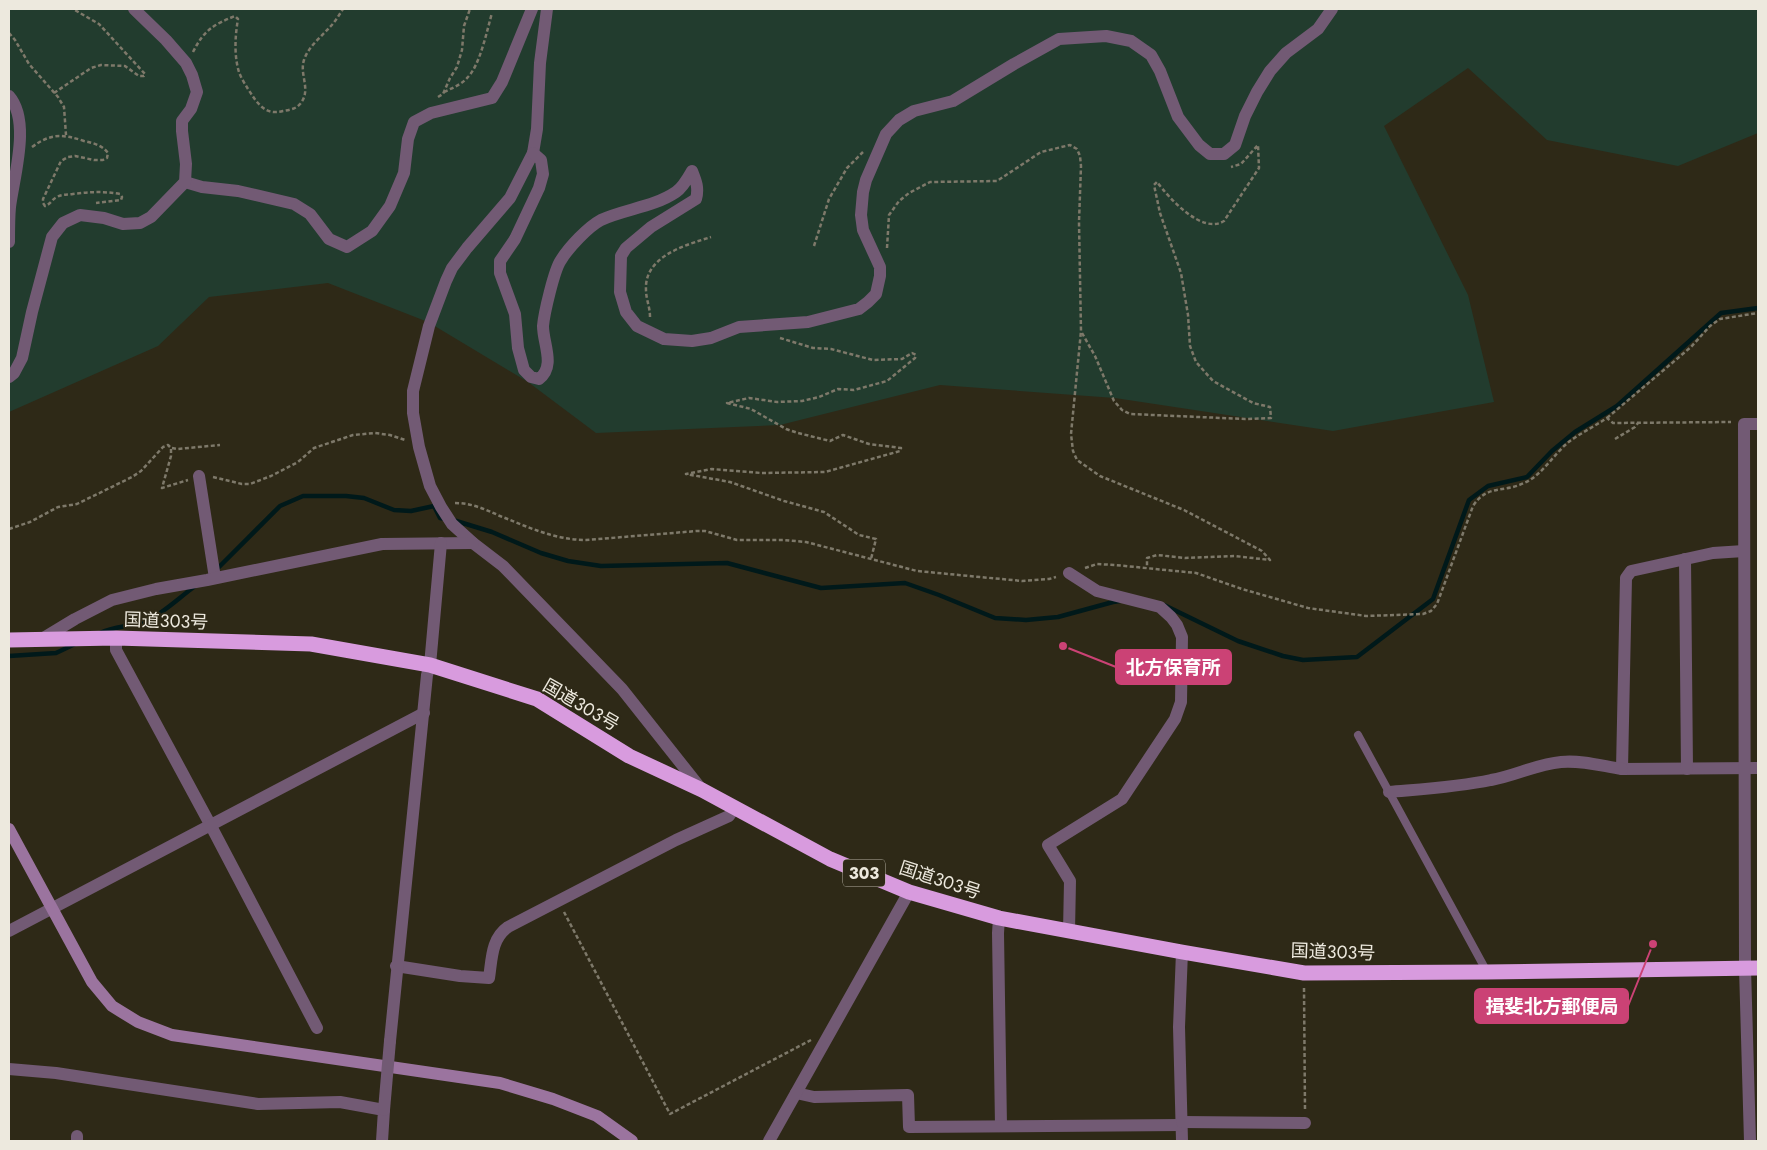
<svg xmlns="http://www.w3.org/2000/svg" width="1767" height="1150" viewBox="0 0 1767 1150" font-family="Jost,'Noto Sans JP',sans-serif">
<rect width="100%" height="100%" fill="#2e2917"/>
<!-- green -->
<polygon fill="#223c2e" points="9,9 1758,9 1758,133 1678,166 1547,140 1468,68 1384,126 1468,295 1494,402 1333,431 1115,398 940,385 780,425 596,433 528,382 428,322 328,283 209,297 158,346 9,412"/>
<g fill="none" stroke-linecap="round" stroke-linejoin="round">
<!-- stream -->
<g stroke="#00191a" stroke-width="4.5">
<polyline points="453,520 492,532 541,553 568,561 601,566 727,563 821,588 905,583 939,595 995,618 1026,620 1058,617 1113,602 1120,601"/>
<polyline points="216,570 280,506 303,496 346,496 364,498 394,510 411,511 434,506 440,518 445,519"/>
<polyline points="1164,605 1238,641 1283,656 1303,660 1357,657 1433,599 1469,500 1488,486 1527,477 1552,451 1575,432 1617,406 1721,313 1758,308"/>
<path d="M 100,633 C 115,626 130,627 146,621 C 160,616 181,596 194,587"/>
<polyline points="9,656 56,653 75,644"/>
</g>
<!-- path -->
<g stroke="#7e796a" stroke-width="2.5" stroke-dasharray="4 2.5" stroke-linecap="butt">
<polyline points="9,33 15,40 29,64 58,97 64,107 66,135"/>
<path d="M 193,52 C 204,30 213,25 235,16 L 238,19 C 235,36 234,56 239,72 C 241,78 245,84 248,89 C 257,103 265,116 283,111 C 289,110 296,109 300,104 C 312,90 299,75 304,60 C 308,47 321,37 330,27 C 335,22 339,15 343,9"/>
<path d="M 444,92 C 452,88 461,85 467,78 C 480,66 487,30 492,13"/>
<polyline points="54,93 91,68 101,65 125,66 139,76 144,76 145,74 99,24 73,9"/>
<polyline points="438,97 443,94 450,78 457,67 462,50 464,26 470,9"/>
<path d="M 32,147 C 51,133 63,134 84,141 C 93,143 102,145 108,153 L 107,158 L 103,160 L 94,160 L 75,156 L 68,157 L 61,161 L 43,199 L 43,203 L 45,206 C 51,204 52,199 57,197 C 62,194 67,195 73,194 C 89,192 103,191 120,194 L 122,197 L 121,200 L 96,203"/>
<polyline points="814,246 829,199 847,168 863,152"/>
<polyline points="887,248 889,215 899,201 909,193 930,182 997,181 1041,152 1070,145 1077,149 1080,156 1081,166 1079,222 1081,331 1071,434 1073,451 1077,460 1100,476 1184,510 1262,551 1270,560 1235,556 1185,558 1157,555 1147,558 1147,567"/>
<path d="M 650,317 C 650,307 646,299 646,290 C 644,256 686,245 711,237"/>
<path d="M 1082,333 L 1095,356 L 1114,401 L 1122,410 L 1130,414 L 1245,419 L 1271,418 L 1270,407 L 1253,403 L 1213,381 L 1196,362 L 1190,346 L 1188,315 L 1181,273 L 1160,213 L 1154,185 L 1157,182 C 1169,198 1202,235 1224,221 L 1259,168 L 1258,145 L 1241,164 L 1231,167"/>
<polyline points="780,338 813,348 831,349 873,360 902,359 912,353 916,355 915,358 887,381 854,390 838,389 819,397 802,401 777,402 749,398 727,403 751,409 786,429 798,433 830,441 843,435 869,444 901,448 900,451 825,472 761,473 712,469 686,474 730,482 784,501 824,512 859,535 876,539 871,559"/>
<polyline points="1607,418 1691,347 1710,326 1720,319 1758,313"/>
<polyline points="1615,439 1635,427 1638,423"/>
<polyline points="172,448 178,449 220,445"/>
<polyline points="213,477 242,484 250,484 271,476 298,462 314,448 353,435 375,433 390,435 405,440"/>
<path d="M 455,503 C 471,503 485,509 500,516 C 528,527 555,540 586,540 L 697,531 L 705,531 L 737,540 L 783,540 L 806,542 L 917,571 L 1022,581 L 1049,579 L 1056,577"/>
<polyline points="9,529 30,522 58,507 77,504 132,477 141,471 163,447 168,445 171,448 171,456 162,488 188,480"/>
<path d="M 1085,568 L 1097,564 L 1115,565 L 1196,573 L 1242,589 L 1308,608 L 1366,616 L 1423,614 L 1431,611 L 1437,604 L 1473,506 C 1487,484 1504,493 1524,483 C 1543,475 1554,453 1570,441 C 1581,433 1595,426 1607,418 L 1613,423 L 1731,422"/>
<polyline points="564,912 670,1114 811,1040"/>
<polyline points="1304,988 1305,1110"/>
</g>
<!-- lane -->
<polyline stroke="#725a74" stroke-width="8" points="1358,735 1487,972"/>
<!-- street -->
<g stroke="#725a74" stroke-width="12">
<polyline points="547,9 540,63 537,129 533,153 510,198 467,248 452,268 446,281 429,326 413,391 413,413 419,447 430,486 441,507 452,524 473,543 503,566 622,689 702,790"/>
<path d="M 9,96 C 31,121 14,176 10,207 C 9,218 9,230 9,242"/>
<path d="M 533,153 L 541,160 L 543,174 L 539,188 L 515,239 L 500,261 L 500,273 L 515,314 L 518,348 L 524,370 L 531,377 L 539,379 C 556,366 543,344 543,326 C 544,314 554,270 561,260 C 569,247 588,227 601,220 C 625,209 654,207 676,192 C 683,187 688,178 692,171 C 696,181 699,188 696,199 L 651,227 L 626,248 L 621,256 L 620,292 L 626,312 L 637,326 L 664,339 L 692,341 L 711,338 L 739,327 L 808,322 L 859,309 L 868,302 L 876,294 L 880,276 L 880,267 L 863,230 L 861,215 L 863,192 L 866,180 L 886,134 L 899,120 L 914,111 L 953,101 L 1014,64 L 1059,39 L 1106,36 L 1131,41 L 1151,55 L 1160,71 L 1178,117 L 1199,145 L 1210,154 L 1224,154 L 1235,145 L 1245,116 L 1257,92 L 1270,71 L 1286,53 L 1318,29 L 1332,9"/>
<polyline points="185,182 202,187 238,191 294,204 310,214 329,239 347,247 372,231 390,206 404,173 408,139 414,122 431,113 492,98 502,82 532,9"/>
<polyline points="9,377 14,373 22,358 32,312 52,237 63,223 80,215 104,218 123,224 140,223 151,217 185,182 186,164 182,131 182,121 191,109 197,92 192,75 186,63 166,40 134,9"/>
<polyline points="199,476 215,578"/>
<polyline points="1744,551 1713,553 1631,571 1626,578 1622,769 1758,768"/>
<polyline points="1685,559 1687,769"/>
<polyline points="1069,573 1097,591 1160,607 1171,617 1177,625 1182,637 1181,702 1175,719 1122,799 1048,845 1070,881 1069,931"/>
<polyline points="116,638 116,650 211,826 317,1028"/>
<polyline points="42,639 75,619 112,600 156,589 207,580 382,544 473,543"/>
<path d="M 1389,792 C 1423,789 1458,787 1491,780 C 1515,776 1537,764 1561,762 C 1582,760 1602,766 1622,769"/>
<polyline points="999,918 998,933 1001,1126"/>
<polyline points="9,931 424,713"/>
<polyline points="1182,952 1179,1027 1182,1141"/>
<path d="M 396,966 L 460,976 L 489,978 C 492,959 491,939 508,927 L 676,840 L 729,816 L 735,807"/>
<polyline points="390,1041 427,675 430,665 441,543"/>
<polyline points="9,1069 56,1073 258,1104 340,1102 384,1110 382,1141"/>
<polyline points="796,1093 814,1097 908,1095 909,1127 1182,1125"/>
<polyline points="1182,1122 1305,1123"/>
<polyline points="77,1141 77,1136"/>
<polyline points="769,1141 909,892"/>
<polyline points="1750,1141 1745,968 1744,424 1758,424"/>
</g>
<!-- secondary -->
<polyline stroke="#9b749f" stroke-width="12" points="9,829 92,982 112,1006 138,1022 172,1035 500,1083 553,1099 597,1116 632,1141"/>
<!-- highway -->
<polyline stroke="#d89bde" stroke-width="15" points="9,640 116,638 311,644 430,665 537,699 629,756 702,790 830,859 909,892 999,918 1182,952 1304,973 1487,972 1758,968"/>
<!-- street-bridge -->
<polyline stroke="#725a74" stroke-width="12" points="384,1110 390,1041"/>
</g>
<g text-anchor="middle" stroke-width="4" stroke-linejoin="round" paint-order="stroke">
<!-- shield labels -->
<rect fill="#2e2917" stroke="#b4afa2" stroke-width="1" x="843" y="859.5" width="42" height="27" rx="4"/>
<g font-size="16" font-weight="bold" fill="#ede9de">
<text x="864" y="879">303</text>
</g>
<!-- street labels -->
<g font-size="18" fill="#ede9de" stroke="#2e2917">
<text transform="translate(166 621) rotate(2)" y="6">国道303号</text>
<text transform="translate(581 705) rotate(30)" y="6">国道303号</text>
<text transform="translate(940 880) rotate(18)" y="6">国道303号</text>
<text transform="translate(1333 952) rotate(2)" y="6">国道303号</text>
</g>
</g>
<!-- callouts -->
<path fill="none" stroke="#cb4275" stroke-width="2" d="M1063 646L1116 667M1653 944L1628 1006"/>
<g fill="#cb4275" stroke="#2e2917" stroke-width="2">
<circle cx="1063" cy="646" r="5"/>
<circle cx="1653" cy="944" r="5"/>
</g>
<g fill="#cb4275" stroke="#cb4275" stroke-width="2">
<rect x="1116" y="650" width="115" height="34" rx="5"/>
<rect x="1475" y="989" width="153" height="34" rx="5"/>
</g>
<g font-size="19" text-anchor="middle" font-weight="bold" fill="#fff">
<text x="1173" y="674">北方保育所</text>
<text x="1552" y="1013">揖斐北方郵便局</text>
</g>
<!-- border -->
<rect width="1767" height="1150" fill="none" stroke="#ede9de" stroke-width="20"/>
</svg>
